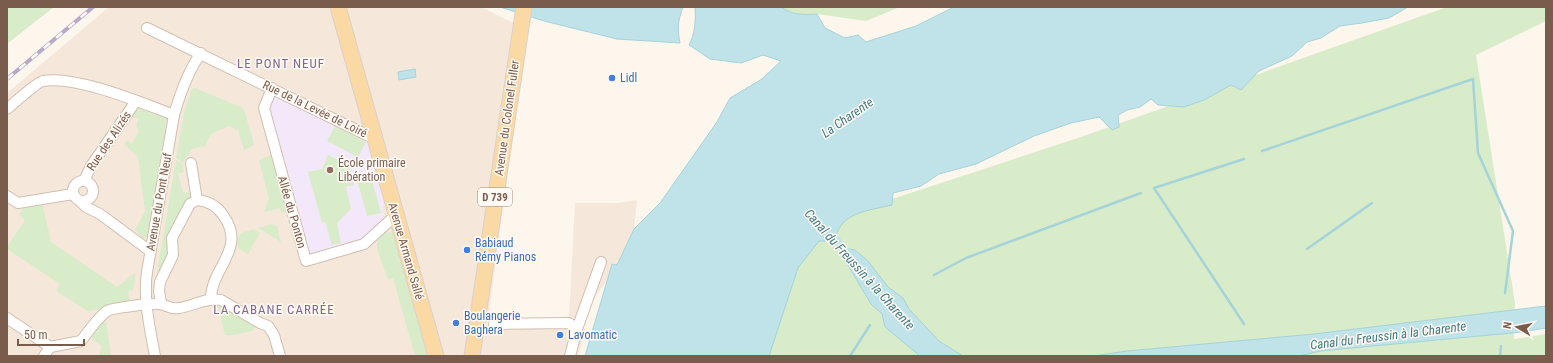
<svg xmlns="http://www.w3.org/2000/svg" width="1553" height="363" viewBox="0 0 1553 363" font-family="'Roboto Condensed',sans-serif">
<rect width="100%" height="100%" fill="#fdf6ec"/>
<!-- residential -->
<g fill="#f5e8da">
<polygon points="109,7 481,7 526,29 487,329 569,325 586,329 578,356 7,356 7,93"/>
<polygon points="637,200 634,229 618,263 616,265 612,264 608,279 596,295 592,294 584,319 569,317 575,203 617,203"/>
</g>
<!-- education -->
<polygon fill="#f3e8fa" points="274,95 370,141 383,199 384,214 373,238 306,261 269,107"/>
<!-- green -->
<g fill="#d8ecc9">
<polygon points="7,7 54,7 7,44"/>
<polygon points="781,7 900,7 866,21 817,14 803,15 787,11"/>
<polygon points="1447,7 1546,7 1546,21 1476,55 1515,303 1514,339 1546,334 1546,356 749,356 816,224 1081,137"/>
<polygon points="195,88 241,107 245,112 254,145 244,150 238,130 229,126 211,134 205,146 192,149 183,163 176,158 185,109 192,89"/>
<polygon points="140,108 167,116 148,238 143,238 135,230 145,211 138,157 124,144 127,140 132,144 139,131 136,126 139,119 131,117"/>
<polygon points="335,126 366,142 358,157 327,141"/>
<polygon points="273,154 289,211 281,213 280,208 264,212 269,199 259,160"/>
<polygon points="328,155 349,165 354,185 346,187 351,209 337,223 341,243 332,245 325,222 322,223 308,172 322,169"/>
<polygon points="176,160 182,164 184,172 178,174 183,193 189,192 191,198 171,254 160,274 157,273"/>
<polygon points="370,172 381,213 367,216 356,176"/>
<polygon points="42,202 51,242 117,287 136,272 133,290 128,291 130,304 88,311 56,291 60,284 7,249 7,247 25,220 19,215 23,208"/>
<polygon points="272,224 277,226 281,242 258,228"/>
<polygon points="254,229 260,233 248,254 239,249 237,241 241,233"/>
<polygon points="383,232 397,233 430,356 415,356 393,278 388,280 377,249 377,240"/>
<polygon points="217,303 255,325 253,331 233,335 225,335"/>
<polygon points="106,320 111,356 99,356 101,346 91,338 99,326"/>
</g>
<!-- water -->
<g fill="#bfe3e8" stroke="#a5d3da">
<path d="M 500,7 L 683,7 C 678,20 677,29 680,43 L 617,39 L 544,21 Z"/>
<path d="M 695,7 L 781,7 C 792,15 804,15 817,14 L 825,28 L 845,38 L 858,35 L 866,42 L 916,26 L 954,7 L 1408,7 L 1389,18 L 1362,23 L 1340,26 L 1321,38 L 1307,42 L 1292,56 L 1259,71 L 1241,90 L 1231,85 L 1204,100 L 1184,107 L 1158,105 L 1151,99 L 1140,107 L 1127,110 L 1118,115 L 1119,127 L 1112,130 L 1099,117 L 1071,123 L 1034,136 L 976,164 L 939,174 L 921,186 L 893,193 L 892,205 C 876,209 853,211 842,224 C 838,229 836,236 833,241 L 819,241 L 798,268 L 769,356 L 585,356 L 612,264 L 616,265 L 618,263 L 634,229 L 660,203 L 717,122 L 730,98 L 762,79 L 781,61 L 763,55 L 741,63 L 710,59 L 689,45 C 695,34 696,20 695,7 Z"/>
<polygon points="415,69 416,77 399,80 398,72"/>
<polygon points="844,248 855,250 868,261 888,287 903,298 909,309 939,341 963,356 920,356 885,327 882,314 871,304 843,257"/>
<polygon points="1546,306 1546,328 1522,332 1320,351 1299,356 1093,356 1127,351 1314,334"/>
</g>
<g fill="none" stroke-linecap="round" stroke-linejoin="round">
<!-- stream -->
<g stroke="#a5d3da" stroke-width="2.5">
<polyline points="1262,151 1473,79 1478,153 1513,231 1505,293"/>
<polyline points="1307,249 1372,203"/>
<polyline points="934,275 966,258 1141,193"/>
<polyline points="1244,324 1154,188 1244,159"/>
<polyline points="850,356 870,325"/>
<polyline points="1500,356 1501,346"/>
</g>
<!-- canal -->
<polyline stroke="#bfe3e8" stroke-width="9" points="826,230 851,257"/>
<defs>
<g id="minor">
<polyline points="147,28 375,139"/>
<polyline points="272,88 264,108 306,261 364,244 396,215"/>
<path d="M 7,109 C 13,104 37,82 43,81 C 76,75 142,103 174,115"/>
<path d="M 191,163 L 197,200 C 207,201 217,206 223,215 C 248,249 210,268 211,300"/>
<circle cx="83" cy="191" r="10"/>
<polyline points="84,181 91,166 136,101"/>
<polyline points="7,196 18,203 73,194"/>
<polyline points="80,201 86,207 100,214 150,251"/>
<polyline points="161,303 159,291 160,282 173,255 172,238 190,204 197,200"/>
<polyline points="7,318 50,347 44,356"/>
<polyline points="494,324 569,323 577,329"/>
<path d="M 50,347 L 81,341 C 89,331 96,319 107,311 C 112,308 151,303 159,304 C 166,304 169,310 179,308 C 193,306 207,297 221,300 L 260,323 L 268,326 L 274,335 L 280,356"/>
<path d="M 155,356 C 150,329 143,299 147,272 L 174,115 C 180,94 188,71 201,53"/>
<polyline points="570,356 577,329 601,262"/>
</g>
<g id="primary">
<polyline points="338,7 436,356"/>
<polyline points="472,356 524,7"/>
</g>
</defs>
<!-- minor casing -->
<use href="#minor" stroke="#d1beb0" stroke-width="12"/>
<!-- primary casing -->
<use href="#primary" stroke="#dad1cd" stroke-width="17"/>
<!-- minor -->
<use href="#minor" stroke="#fff" stroke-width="10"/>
<!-- primary -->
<use href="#primary" stroke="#fbd9a5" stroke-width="15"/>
<defs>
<polyline id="rail" points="7,79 93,7"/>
</defs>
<!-- rail casing -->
<use href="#rail" stroke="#b9a8c9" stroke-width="4"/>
<!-- rail -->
<use href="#rail" stroke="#fffaf3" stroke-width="2.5" stroke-dasharray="8" stroke-linecap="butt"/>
</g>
<!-- markers -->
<g fill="#3f7fe0" stroke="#fffaf3" stroke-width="1.5">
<circle cx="612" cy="78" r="4"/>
<circle cx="467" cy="250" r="4"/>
<circle cx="456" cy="323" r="4"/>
<circle cx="560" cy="335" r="4"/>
</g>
<circle fill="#8d6e63" stroke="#fffaf3" stroke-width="1.5" cx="330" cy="170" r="4"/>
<g text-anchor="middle" stroke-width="3" stroke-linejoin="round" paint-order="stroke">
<!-- shield labels -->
<rect fill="#fffaf3" stroke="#a28b7f" stroke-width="1" x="478" y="188" width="34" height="18" rx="3"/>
<g font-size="11" font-weight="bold" fill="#7a5c4d">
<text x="495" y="201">D 739</text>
</g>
<!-- shop labels -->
<g font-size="12" fill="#366cbe" stroke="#fffaf3" text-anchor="start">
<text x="620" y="82">Lidl</text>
<text x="475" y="247">Babiaud<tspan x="475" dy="14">Rémy Pianos</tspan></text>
<text x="464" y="320">Boulangerie<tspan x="464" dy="14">Baghera</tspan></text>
<text x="568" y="339">Lavomatic</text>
</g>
<!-- street labels -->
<g font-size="12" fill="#7a5c4d" stroke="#fffaf3">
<text transform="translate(315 109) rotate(26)" y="4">Rue de la Levée de Loiré</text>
<text transform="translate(507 118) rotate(-82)" y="4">Avenue du Colonel Fuller</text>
<text transform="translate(109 141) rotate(-56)" y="4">Rue des Alizés</text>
<text transform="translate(159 202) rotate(-80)" y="4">Avenue du Pont Neuf</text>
<text transform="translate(292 212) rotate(74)" y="4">Allée du Ponton</text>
<text transform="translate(406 251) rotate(74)" y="4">Avenue Armand Sallé</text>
</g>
<!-- education labels -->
<g font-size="12" fill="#785e54" stroke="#fffaf3" text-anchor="start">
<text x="338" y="167">École primaire<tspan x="338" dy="14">Libération</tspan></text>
</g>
<!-- neighbourhood labels -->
<g font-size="13" letter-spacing="1" fill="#846695" stroke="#fffaf3">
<text x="281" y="68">LE PONT NEUF</text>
<text x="274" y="314">LA CABANE CARRÉE</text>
</g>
<!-- water labels -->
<g font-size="13" font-style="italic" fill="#437c86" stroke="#fffaf3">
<text transform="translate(847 117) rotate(-35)" y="5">La Charente</text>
<text transform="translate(860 269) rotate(48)" y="5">Canal du Freussin à la Charente</text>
<text transform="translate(1388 335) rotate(-7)" y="5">Canal du Freussin à la Charente</text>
</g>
</g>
<!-- border -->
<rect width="1553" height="363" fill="none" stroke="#7a5c4d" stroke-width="16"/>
<!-- north arrow -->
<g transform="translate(1517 327) rotate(280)" stroke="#fffaf3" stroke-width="3" paint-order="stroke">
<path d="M0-3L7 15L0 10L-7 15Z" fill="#7a5c4d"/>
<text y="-6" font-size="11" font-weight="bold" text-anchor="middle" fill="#7a5c4d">N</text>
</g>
<!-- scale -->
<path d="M18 339v6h66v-6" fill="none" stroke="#7a5c4d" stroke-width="2"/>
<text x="24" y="339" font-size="12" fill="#7a5c4d" stroke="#fffaf3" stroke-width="3" paint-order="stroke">50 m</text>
</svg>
